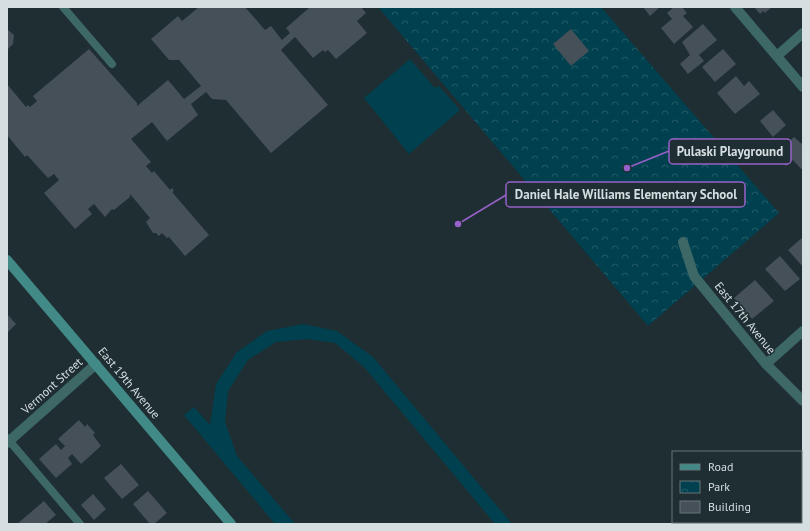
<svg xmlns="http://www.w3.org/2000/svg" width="810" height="531" viewBox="0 0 810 531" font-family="'PT Sans',sans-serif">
<defs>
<pattern id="park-crowns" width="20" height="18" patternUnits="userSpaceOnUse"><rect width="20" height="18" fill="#00404f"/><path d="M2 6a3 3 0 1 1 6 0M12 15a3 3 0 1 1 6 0" fill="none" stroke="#245b68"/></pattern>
</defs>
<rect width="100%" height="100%" fill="#1f2e32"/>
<!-- park -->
<polygon fill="url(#park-crowns)" points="378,7 601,7 779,213 648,326"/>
<!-- pitch -->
<g fill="#00404f">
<polygon points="410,59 435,88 439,86 460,110 409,154 364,98"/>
<polygon points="303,324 337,331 373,357 512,524 495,524 364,367 335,343 307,339 276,342 248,360 228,391 225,422 237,456 295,524 275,524 184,415 194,407 210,425 216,384 237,352 267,331"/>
</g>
<!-- building -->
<g fill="#455059">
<polygon points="199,7 245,7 265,30 271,26 282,40 290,33 286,28 310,7 361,7 366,13 357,21 367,33 336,59 328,50 325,52 323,50 313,58 295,37 281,50 328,105 271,153 226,100 212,99 206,92 191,104 198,115 167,141 152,122 131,139 151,162 146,166 152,173 154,171 170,190 172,188 174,191 172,192 209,235 185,256 169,237 167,238 162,233 159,236 156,233 153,233 146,222 150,218 130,194 130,197 114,210 112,209 105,217 94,204 88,209 92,214 75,229 44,193 59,180 54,174 48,178 27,155 25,157 7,135 7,84 26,107 28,105 30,107 37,101 33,96 89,49 137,103 137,106 168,80 184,99 201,86 179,60 169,60 151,39 178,16 182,21"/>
<polygon points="643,7 660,7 650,16"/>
<polygon points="674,7 682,7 687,13 683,16 693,27 674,44 661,28 672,19 667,13"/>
<polygon points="754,7 772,7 765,13 763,11 760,14"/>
<polygon points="703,24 717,40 699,55 704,61 688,74 680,64 690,55 682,42"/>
<polygon points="7,29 14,35 13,44 7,50"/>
<polygon points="571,29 589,51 571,66 553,44"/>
<polygon points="723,49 736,64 715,82 702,67"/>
<polygon points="736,76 744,86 749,81 760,94 735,114 717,93"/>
<polygon points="773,110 786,125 773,137 760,121"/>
<polygon points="794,137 803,145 803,168 801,169 793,160 786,166 775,153"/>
<polygon points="803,237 803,267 788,250"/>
<polygon points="780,256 800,279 785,291 765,269"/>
<polygon points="755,280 774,301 752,319 734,298"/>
<polygon points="7,314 16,324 7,333"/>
<polygon points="79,420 85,427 87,424 95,433 93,435 101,446 81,464 72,454 68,458 72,464 56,478 39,459 56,444 61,450 65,446 58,439"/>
<polygon points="121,464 139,485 122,499 104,478"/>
<polygon points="148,491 167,513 154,524 150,524 133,504"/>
<polygon points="93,494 106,509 94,520 81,505"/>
<polygon points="44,501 56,515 45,524 17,524"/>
</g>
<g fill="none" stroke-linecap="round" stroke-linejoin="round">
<!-- lane -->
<g stroke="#3d6866" stroke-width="8">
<polyline points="63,7 112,64"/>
<polyline points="7,438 80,524"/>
</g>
<!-- street -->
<g stroke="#3d6866" stroke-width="10">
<polyline points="735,7 803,87"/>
<polyline points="777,56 803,33"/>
<polyline points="683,242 694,276 766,364 803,401"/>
<polyline points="766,364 803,331"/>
<polyline points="7,443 96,364"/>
</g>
<!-- secondary -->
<polyline stroke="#418a87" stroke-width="10" points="7,260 231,524"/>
</g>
<g text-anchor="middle" stroke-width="3" stroke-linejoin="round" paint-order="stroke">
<!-- street labels -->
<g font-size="12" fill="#d5dee1" stroke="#1f2e32">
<text transform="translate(745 318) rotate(51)" y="4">East 17th Avenue</text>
<text transform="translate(129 383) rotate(50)" y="4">East 19th Avenue</text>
<text transform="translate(52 386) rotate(-42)" y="4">Vermont Street</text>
</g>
</g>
<!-- callouts -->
<path fill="none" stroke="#9661c9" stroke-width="1.5" d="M627 168L669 151M458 224L506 195"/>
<g fill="#9661c9" stroke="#1f2e32" stroke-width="1.5">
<circle cx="627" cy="168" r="4"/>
<circle cx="458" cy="224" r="4"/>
</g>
<g fill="#1f2e32" stroke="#9661c9" stroke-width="1.5">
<rect x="669" y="139" width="122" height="25" rx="4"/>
<rect x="506" y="182" width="239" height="25" rx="4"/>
</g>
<g font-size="13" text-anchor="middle" font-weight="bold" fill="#d5dee1">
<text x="730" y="156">Pulaski Playground</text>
<text x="626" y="199">Daniel Hale Williams Elementary School</text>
</g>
<!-- border -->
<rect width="810" height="531" fill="none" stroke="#d5dee1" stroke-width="16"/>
<!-- legend -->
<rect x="672" y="451" width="130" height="72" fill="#1f2e32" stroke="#687478"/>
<rect x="680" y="464" width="20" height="6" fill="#418a87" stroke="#687478"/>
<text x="708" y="471" font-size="12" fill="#d5dee1">Road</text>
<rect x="680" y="481" width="20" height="12" fill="url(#park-crowns)" stroke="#687478"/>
<text x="708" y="491" font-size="12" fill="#d5dee1">Park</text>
<rect x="680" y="501" width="20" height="12" fill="#455059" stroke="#687478"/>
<text x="708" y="511" font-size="12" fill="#d5dee1">Building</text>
</svg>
